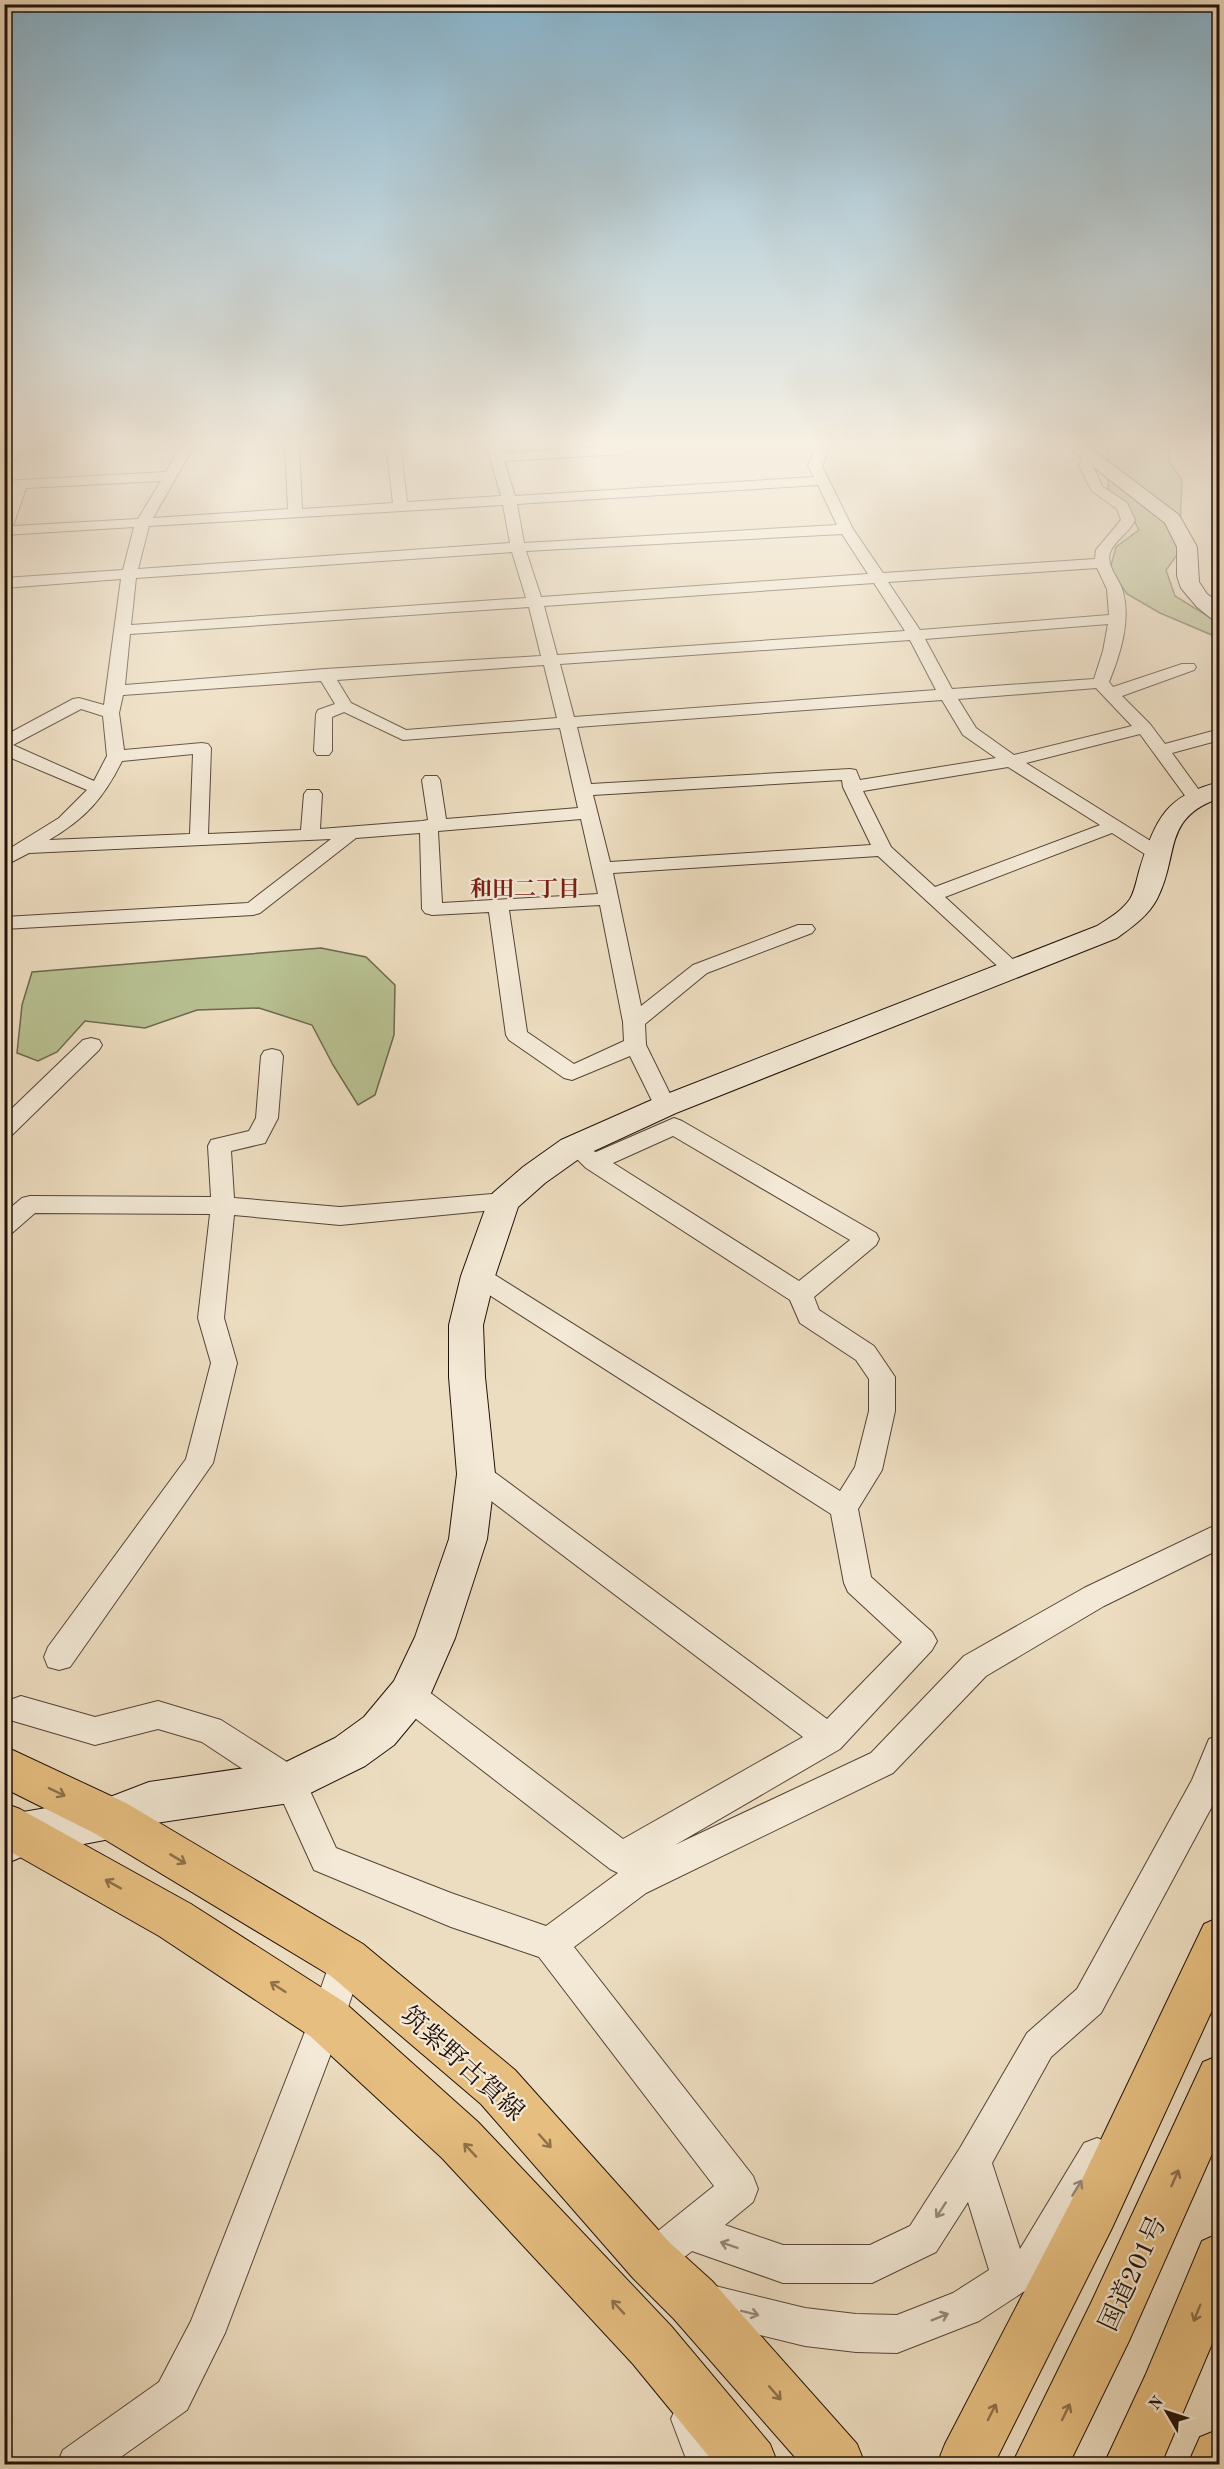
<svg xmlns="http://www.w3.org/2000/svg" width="1224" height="2469" viewBox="0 0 1224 2469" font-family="'Old Standard TT','Noto Serif JP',serif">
<rect width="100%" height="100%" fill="#edddc0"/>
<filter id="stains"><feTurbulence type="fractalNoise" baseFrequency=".00333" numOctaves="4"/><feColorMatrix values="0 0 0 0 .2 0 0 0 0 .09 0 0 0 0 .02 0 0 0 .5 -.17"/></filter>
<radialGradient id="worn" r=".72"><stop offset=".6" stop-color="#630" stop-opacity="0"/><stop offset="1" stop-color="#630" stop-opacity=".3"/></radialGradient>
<!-- green -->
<g fill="#b8c192" stroke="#6d694e" stroke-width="1.5">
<polygon points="1108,444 1170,444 1169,461 1182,480 1179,552 1166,570 1175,596 1219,623 1219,638 1160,613 1127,594 1110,569 1116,547 1139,530 1127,508 1108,489"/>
<polygon points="321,948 366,957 395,985 394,1035 375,1095 358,1105 333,1065 312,1025 259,1008 197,1010 145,1028 85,1021 57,1052 38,1061 17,1053 22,1005 32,972"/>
</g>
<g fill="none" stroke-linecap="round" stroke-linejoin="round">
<defs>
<g id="street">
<polygon points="13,444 52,444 46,448 23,450 9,466 4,467 4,454"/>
<path d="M 182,444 L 195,444 L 153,518 L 288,509 L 285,444 L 299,444 L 302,509 L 393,503 L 386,444 L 400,444 L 407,502 L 501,496 L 486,444 L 500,444 L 502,453 L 651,444 L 622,454 L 504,461 L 515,496 L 814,477 L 808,466 L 818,444 L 831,444 L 822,466 L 853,529 L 883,573 L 1095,559 L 1096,550 L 1121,520 L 1117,509 L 1092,491 L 1079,466 L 1086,455 L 1096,455 L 1098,458 L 1093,466 L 1102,486 L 1127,503 L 1135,520 C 1130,533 1114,540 1110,553 C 1106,567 1120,579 1123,592 C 1131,621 1120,655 1109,682 L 1113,687 L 1182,664 L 1194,664 L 1196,667 L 1194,670 L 1122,696 L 1150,724 L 1165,744 L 1220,729 L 1220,740 L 1172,753 L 1204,797 L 1201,801 L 1189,801 L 1140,734 L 1026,763 L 1165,850 L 1167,854 L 1165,858 L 1151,858 L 1112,833 L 945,897 L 1019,965 L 1022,969 L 1019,973 L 1012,975 L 1005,973 L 878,856 L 613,873 L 641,1006 L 693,965 L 798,925 L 812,925 L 815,929 L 812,933 L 707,973 L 645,1024 L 646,1045 L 676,1106 L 673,1111 L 665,1114 L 657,1111 L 630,1056 L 572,1080 L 564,1078 L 509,1040 L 506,1035 L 489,912 L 432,915 L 425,913 L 422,909 L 420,833 L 356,838 L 260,913 L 253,915 L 4,929 L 4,917 L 248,903 L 331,839 L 29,853 L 4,866 L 4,852 L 59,818 L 87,790 L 4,755 L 4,736 L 73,699 L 79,698 L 104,705 L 121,579 L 4,588 L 4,578 L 123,570 L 134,527 L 4,535 L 4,509 L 12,489 L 4,489 L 4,481 L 166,472 ZM 161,481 L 138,519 L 13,526 L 26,488 ZM 818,485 L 837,525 L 524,543 L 517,504 ZM 503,505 L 510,543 L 138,569 L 149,526 ZM 842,534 L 868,574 L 541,597 L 526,551 ZM 512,552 L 526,598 L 131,625 L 136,578 ZM 1097,568 L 1107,589 L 1109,615 L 920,630 L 888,582 ZM 874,583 L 905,631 L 557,655 L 544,606 ZM 529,607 L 541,656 L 325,669 L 125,685 L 130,634 ZM 1108,624 L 1103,651 L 1094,679 L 952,689 L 925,639 ZM 910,640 L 936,690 L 574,717 L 560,664 ZM 544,665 L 557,718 L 406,730 L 351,703 L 337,680 ZM 321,681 L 335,704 L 318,710 L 316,714 L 314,751 L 317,755 L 329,755 L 332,751 L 332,717 L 344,712 L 403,740 L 560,728 L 578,808 L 446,819 L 440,780 L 437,776 L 425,776 L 422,780 L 428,820 L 422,821 L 320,829 L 322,794 L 319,790 L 307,790 L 304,794 L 301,830 L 208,834 L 211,748 L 208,744 L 202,743 L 124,750 L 119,713 L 123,695 ZM 1096,688 L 1132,726 L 1014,755 L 976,728 L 958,699 ZM 942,700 L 963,735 L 996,758 L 860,780 L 856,770 L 850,769 L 591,784 L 577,727 ZM 81,709 L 103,716 L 107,756 L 94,781 L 13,745 ZM 193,754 L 190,834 L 49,840 C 86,818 103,799 122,761 ZM 1008,767 L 1100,825 L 935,887 L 891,847 L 863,791 ZM 842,780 L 843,787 L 871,845 L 610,862 L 593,795 ZM 581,819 L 598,894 L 442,903 L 438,831 ZM 600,905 L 623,1022 L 624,1041 L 574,1064 L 527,1032 L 509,910 Z"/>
<polygon points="91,1038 99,1040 102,1045 99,1050 12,1135 4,1138 4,1116 83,1040"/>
<polygon points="272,1049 280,1051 283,1056 278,1118 265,1143 231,1151 234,1198 340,1207 504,1193 512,1195 516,1201 512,1207 504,1209 340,1225 234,1215 224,1318 237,1363 213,1463 70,1667 59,1670 48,1667 44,1657 48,1647 186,1459 211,1363 198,1318 210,1214 35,1213 12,1233 4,1236 4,1213 22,1198 30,1196 211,1197 208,1146 211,1140 249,1131 256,1118 261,1056 264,1051"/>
<path d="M 674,1118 L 682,1121 L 876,1233 L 879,1239 L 876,1245 L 814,1297 L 819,1310 L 874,1346 L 895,1377 L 895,1411 L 882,1470 L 858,1509 L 871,1577 L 932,1632 L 937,1641 L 932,1650 L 840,1749 L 675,1845 L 871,1753 L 964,1656 L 1084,1588 L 1220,1523 L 1220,1549 L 1104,1606 L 986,1676 L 893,1773 L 646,1893 L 574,1947 L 753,2176 L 758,2189 L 753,2202 L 725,2225 L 783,2245 L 870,2245 L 910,2226 L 960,2148 L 1027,2033 L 1077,1989 L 1192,1780 L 1209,1739 L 1220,1735 L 1220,1791 L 1216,1799 L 1101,2013 L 1051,2057 L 992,2163 L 1020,2249 L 1084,2143 L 1097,2138 L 1110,2143 L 1115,2156 L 1110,2169 L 1046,2277 L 979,2321 L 897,2353 L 856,2352 L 805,2346 L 707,2322 L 693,2317 L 688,2303 L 693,2289 L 707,2284 L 805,2308 L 856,2314 L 897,2315 L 953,2293 L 989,2270 L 968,2202 L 936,2252 L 872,2283 L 783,2283 L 692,2251 L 664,2273 L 651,2279 L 638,2273 L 632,2260 L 638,2247 L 714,2186 L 539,1957 L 451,1927 L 314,1870 L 279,1793 L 202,1742 L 158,1729 L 95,1745 L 10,1720 L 6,1710 L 10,1700 L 21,1696 L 95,1717 L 158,1701 L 221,1720 L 301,1771 L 336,1848 L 451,1893 L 546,1926 L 618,1873 L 610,1869 L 398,1705 L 394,1695 L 398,1685 L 409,1681 L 420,1685 L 623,1839 L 803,1737 L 466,1482 L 462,1474 L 466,1466 L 476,1463 L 486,1466 L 827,1719 L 902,1642 L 848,1592 L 844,1583 L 831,1514 L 469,1282 L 466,1276 L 469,1270 L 478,1267 L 487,1270 L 840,1491 L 855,1467 L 869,1411 L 869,1379 L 856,1360 L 800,1323 L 790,1300 L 586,1168 L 574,1156 L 577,1150 L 585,1148 L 596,1152 ZM 673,1136 L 850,1240 L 799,1281 L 613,1163 Z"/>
<polygon points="347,1943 359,1948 364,1960 344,2019 225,2333 187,2410 111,2464 57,2464 63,2450 159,2382 191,2321 310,2019 335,1948"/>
<polygon points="691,2399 705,2405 728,2464 688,2464 671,2419 677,2405"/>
</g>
<g id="secondary">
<polygon points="1064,444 1085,444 1179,515 1197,547 1199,582 1207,594 1220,604 1220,620 1212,619 1197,607 1181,588 1177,576 1177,547 1165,523"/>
<path d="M 1220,782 L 1220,798 C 1161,818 1180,855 1157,899 C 1148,916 1132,927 1117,938 L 676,1113 L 583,1156 L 545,1183 L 518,1207 L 495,1276 L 483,1325 L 485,1377 L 495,1474 L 487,1539 L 455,1638 L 424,1709 L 394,1745 L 365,1766 L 290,1803 L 149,1824 L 110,1839 L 26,1855 L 12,1861 L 4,1858 L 4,1820 L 23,1812 L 110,1797 L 149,1782 L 286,1762 L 335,1738 L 364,1717 L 394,1681 L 415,1637 L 449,1539 L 457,1474 L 449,1377 L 449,1325 L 461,1276 L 488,1201 L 493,1193 L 523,1167 L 561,1140 L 654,1099 L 1097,926 C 1108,919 1122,911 1130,899 C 1135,891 1137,878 1140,868 C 1156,819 1166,795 1220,782 Z"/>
</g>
<g id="primary">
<polygon points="4,1746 126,1803 363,1944 515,2070 669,2242 712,2281 857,2444 865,2464 801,2464 674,2319 633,2278 481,2104 331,1976 94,1833 4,1788"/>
<polygon points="4,1803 20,1809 191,1904 344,2002 478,2122 671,2326 770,2444 778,2464 715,2464 633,2364 442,2158 310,2036 159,1936 4,1848"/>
</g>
<g id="highway">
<polygon points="1220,1917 1220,1993 1112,2228 994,2464 937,2464 945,2444 1076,2192 1204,1924"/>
<polygon points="1220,2055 1220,2136 1129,2341 1069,2464 1012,2464 1091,2303 1203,2062"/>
<polygon points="1220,2233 1220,2325 1161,2464 1104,2464 1146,2374 1202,2241"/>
<polygon points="1220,2429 1220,2464 1188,2464 1200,2437"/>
</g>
</defs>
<!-- street casing -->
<use href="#street" stroke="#554437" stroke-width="2"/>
<!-- secondary casing -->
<use href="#secondary" stroke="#221109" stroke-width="2"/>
<!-- primary casing -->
<use href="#primary" stroke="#221109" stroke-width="2"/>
<!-- highway casing -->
<use href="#highway" stroke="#221109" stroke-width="2"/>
<!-- street -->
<use href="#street" fill="#f3e9d6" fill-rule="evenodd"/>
<!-- secondary -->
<use href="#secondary" fill="#f3e9d6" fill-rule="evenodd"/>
<!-- primary -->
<use href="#primary" fill="#e6be80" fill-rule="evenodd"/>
<!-- highway -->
<use href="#highway" fill="#e6be80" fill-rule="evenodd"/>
</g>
<!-- one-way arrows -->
<defs><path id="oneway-shaft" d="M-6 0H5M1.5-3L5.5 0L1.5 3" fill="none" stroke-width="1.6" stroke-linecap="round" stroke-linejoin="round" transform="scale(1.5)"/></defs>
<g stroke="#8e704a">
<use href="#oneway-shaft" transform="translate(57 1792) rotate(26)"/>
<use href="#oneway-shaft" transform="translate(178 1859) rotate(31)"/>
<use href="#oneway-shaft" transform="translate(113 1884) rotate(-151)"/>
<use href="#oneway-shaft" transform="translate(278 1987) rotate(-147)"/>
<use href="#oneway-shaft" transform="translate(545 2141) rotate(48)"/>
<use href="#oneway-shaft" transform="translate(470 2150) rotate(-133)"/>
<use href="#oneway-shaft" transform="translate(1175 2178) rotate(-66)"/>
<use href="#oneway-shaft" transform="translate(618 2307) rotate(-133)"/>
<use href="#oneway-shaft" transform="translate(1197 2313) rotate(112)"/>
<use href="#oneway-shaft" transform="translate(775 2393) rotate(49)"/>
<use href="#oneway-shaft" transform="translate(992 2412) rotate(-63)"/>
<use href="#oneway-shaft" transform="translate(1066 2412) rotate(-64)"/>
</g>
<g stroke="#95887a">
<use href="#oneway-shaft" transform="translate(1077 2188) rotate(-59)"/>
<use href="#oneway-shaft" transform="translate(941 2210) rotate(123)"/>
<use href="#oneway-shaft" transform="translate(729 2245) rotate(-161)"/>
<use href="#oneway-shaft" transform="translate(750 2313) rotate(14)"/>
<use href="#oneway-shaft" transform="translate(940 2317) rotate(-22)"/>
</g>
<!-- sky -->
<linearGradient id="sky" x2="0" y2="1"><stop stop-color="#88b7d2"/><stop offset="0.56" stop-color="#f7f0e3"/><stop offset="1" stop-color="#f7f0e3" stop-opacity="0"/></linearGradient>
<rect width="1224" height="790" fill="url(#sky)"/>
<g text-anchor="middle" stroke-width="4.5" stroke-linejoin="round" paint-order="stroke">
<!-- neighbourhood labels -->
<g font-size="22" font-weight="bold" fill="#7a1f14" stroke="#f3e9d6">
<text x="525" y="896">和田二丁目</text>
</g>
<!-- near-street labels -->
<g font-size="26" fill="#221109" stroke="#f3e9d6">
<text transform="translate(463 2063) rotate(42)" y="9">筑紫野古賀線</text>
<text transform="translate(1132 2273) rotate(-65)" y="9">国道201号</text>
</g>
</g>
<!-- margin -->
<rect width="1224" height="2469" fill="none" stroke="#edddc0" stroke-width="24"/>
<rect x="6" y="6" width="1212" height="2457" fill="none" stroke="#221109" stroke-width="3"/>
<rect x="12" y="12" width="1200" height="2445" fill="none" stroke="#221109" stroke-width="1.5"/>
<!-- north arrow -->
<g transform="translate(1167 2412) rotate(309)" stroke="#f3e9d6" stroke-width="4.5" paint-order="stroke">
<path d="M0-4.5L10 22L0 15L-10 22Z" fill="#221109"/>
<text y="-9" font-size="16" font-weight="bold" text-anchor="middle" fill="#221109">N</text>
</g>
<rect width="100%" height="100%" filter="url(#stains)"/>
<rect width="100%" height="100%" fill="url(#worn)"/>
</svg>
